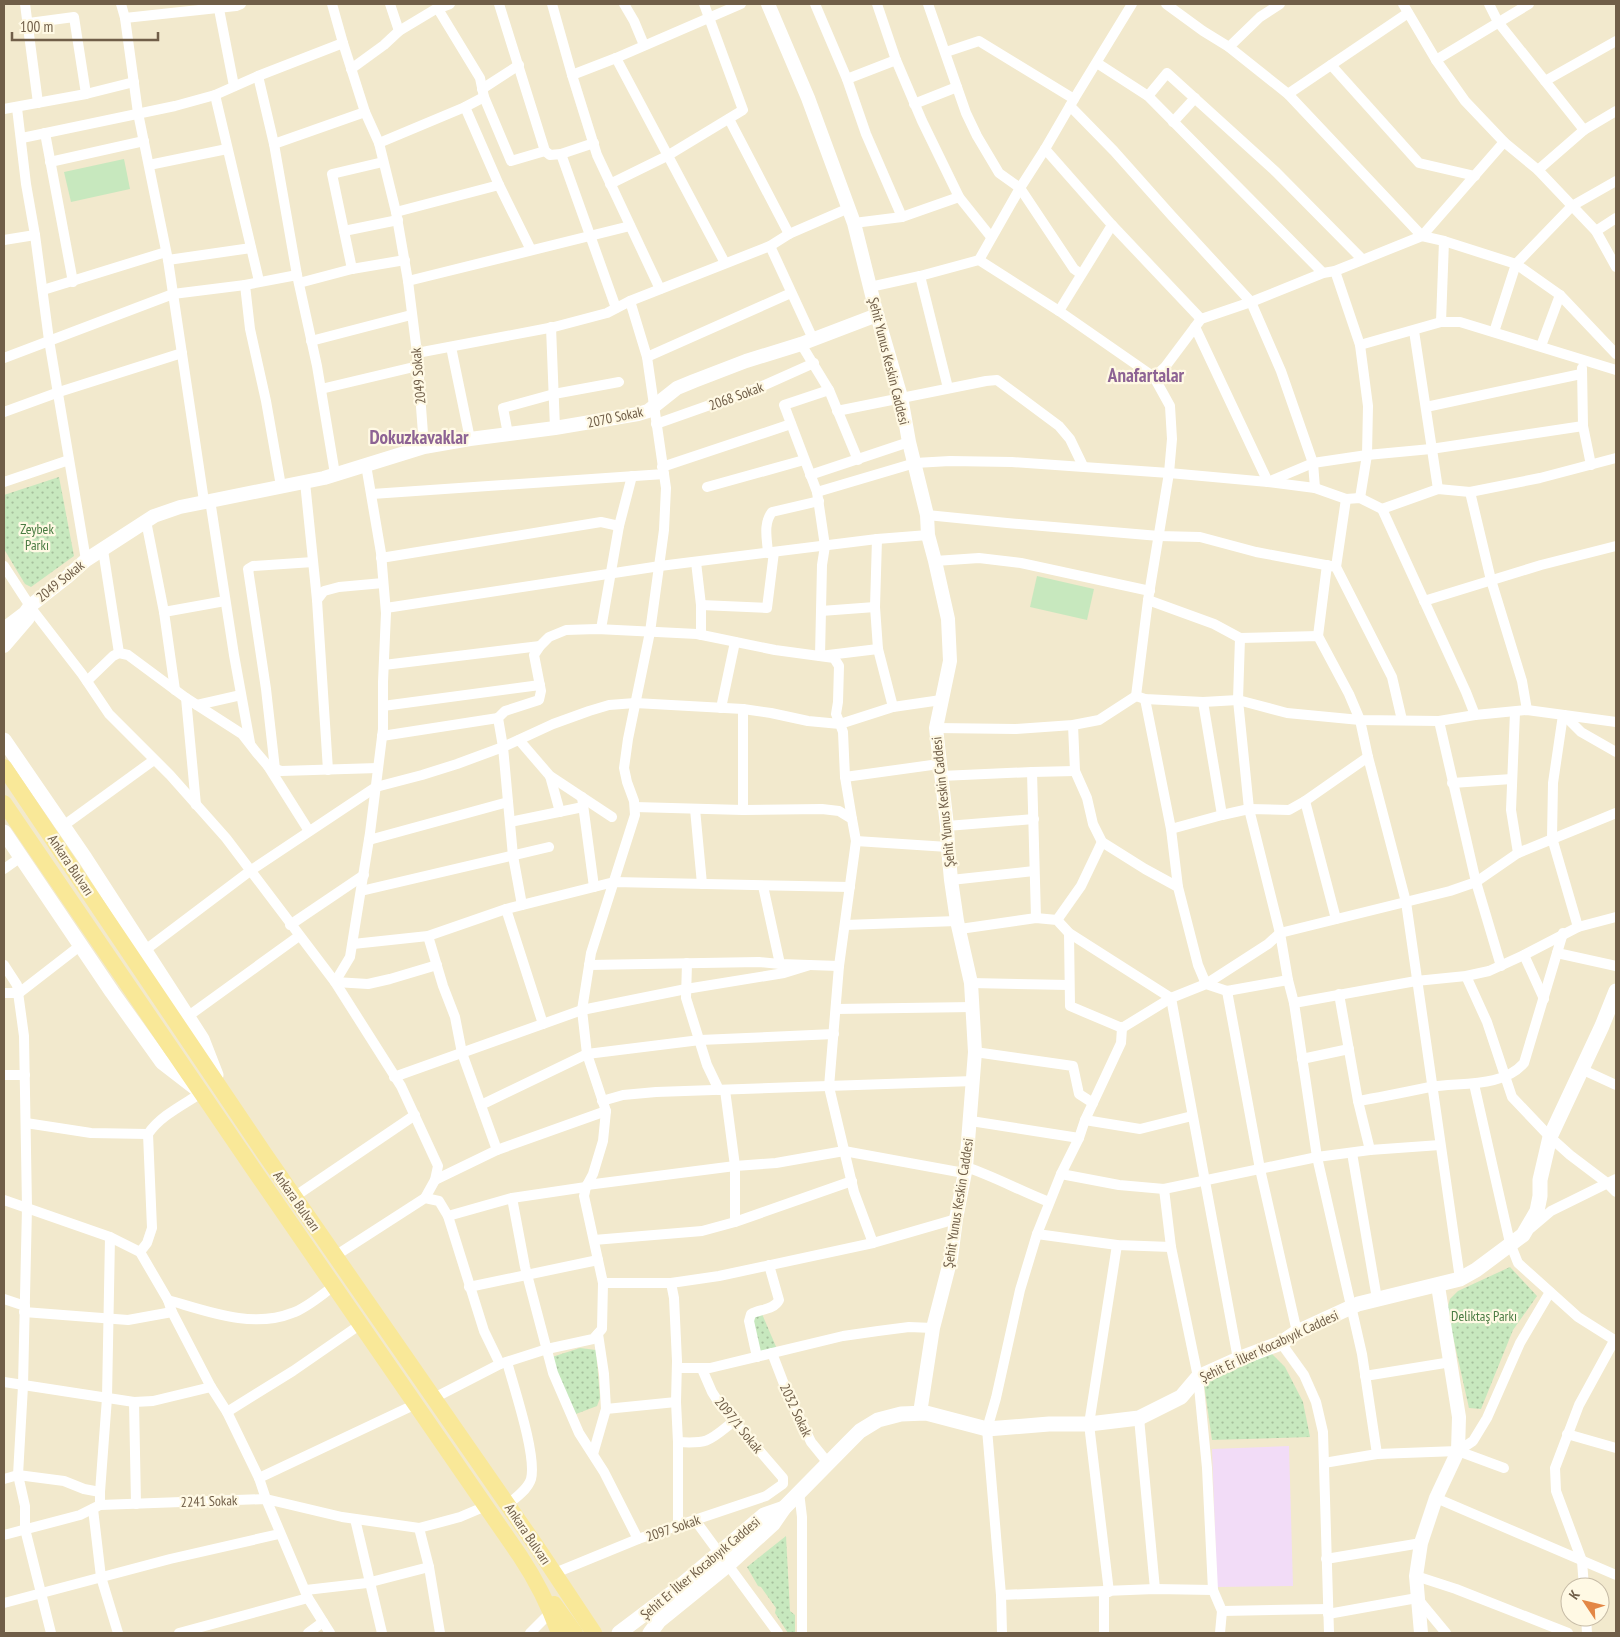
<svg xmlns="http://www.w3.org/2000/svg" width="1620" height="1637" viewBox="0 0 1620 1637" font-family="'PT Sans Narrow',sans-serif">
<defs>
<pattern id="park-dots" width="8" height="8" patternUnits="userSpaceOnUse" patternTransform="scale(1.25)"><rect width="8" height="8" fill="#c7e8be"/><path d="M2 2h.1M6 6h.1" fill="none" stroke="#a6bf9c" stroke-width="1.8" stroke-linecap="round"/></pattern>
</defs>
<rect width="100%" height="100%" fill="#fbf6df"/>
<!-- residential -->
<path fill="#f2e9cd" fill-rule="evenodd" d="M 4,4 L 1616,4 L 1616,1633 L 4,1633 ZM 1570,1587 L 1600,1587 L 1600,1617 L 1570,1617 Z"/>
<!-- education -->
<polygon fill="#f2dcf7" points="1289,1446 1293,1586 1217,1587 1212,1449"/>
<!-- park -->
<g fill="url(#park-dots)">
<polygon points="59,477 74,556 31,587 25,584 4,549 4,495"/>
<polygon points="1510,1267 1537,1296 1513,1330 1481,1409 1469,1408 1447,1310 1450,1299 1458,1291"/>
<polygon points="762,1314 777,1349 758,1353 753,1317"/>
<polygon points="580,1348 596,1350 600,1398 597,1406 576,1414 561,1382 552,1357"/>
<polygon points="1271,1353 1285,1367 1303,1402 1310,1437 1212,1440 1204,1384"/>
<polygon points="786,1536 790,1611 795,1615 795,1633 788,1633 775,1613 776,1608 761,1587 758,1586 747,1567"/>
</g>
<!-- garden -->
<g fill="#c7e8be">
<polygon points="124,159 130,189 71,202 64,172"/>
<polygon points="1037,576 1094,589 1087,620 1030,607"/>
</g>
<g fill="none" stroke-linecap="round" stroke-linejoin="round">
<!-- minor -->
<g stroke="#fff" stroke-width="10">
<polyline points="25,4 38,103"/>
<polyline points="121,4 125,18 138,113 168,260 204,501"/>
<polyline points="218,4 234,86"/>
<polyline points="332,4 343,43 365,112 379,143 396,212 408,281 417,353 424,447"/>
<polyline points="390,4 399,31"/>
<polyline points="499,4 545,151 550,155 561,154 594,143"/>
<polyline points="552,4 572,75 597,155 660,289"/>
<polyline points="624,4 634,21 644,45"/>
<polyline points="815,4 847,79 866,134 902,217"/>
<polyline points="877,4 896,60 922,121 959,197 991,237"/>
<polyline points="928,4 966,113 977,136 999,173 1020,188 1074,269 1081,274"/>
<polyline points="1166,4 1203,31 1229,47 1288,94 1422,236 1504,142"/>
<polyline points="1403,4 1436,60 1465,101 1504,142 1538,170 1596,231 1616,267"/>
<polyline points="1489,4 1498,22 1584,130"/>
<polyline points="438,9 480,78 484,97 511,161 545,151"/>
<polyline points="125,18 236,6 241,4"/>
<polyline points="29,23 74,17 86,94"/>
<polyline points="1229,47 1260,17 1280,4"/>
<polyline points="946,52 979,41 1074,99"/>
<polyline points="616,58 725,263"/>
<polyline points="1436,60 1529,4"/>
<polyline points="1097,63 1148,96 1323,273"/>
<polyline points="1331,65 1419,163 1475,176"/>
<polyline points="351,69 384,45 399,31 434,10 450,4"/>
<polyline points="572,75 616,58 741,4"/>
<polyline points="258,76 274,144 297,275"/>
<polyline points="847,79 896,60"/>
<polyline points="1545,81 1616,41"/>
<polyline points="482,89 519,65"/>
<polyline points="1288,94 1408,13"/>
<polyline points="215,95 259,281"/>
<polyline points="1148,96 1167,73 1276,172 1362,259"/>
<polyline points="914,104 957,87"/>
<polyline points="1070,106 1114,151 1171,215 1251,302 1281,371 1313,463 1315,488"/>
<polyline points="465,107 499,185 531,250"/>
<polyline points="17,108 26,184 35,235 49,340 86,560"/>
<polyline points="4,109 86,94 134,82"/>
<polyline points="729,119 789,234"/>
<polyline points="1173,122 1195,98"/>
<polyline points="45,133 73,282"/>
<polyline points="22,138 175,106 215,95 258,76 343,43"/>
<polyline points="379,143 465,107 484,97"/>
<polyline points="274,144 365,112"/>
<polyline points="1045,149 1112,225 1201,319"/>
<polyline points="561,154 616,308"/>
<polyline points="50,162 144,141"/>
<polyline points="149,165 227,149"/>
<polyline points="1538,170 1584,130 1616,111"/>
<polyline points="610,184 667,156 743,110 704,4"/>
<polyline points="396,212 499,185"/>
<polyline points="854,223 902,217 959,197"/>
<polyline points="344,231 398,220"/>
<polyline points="1596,231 1616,218"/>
<polyline points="4,240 35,235"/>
<polyline points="770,246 813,339"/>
<polyline points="168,260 251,248"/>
<polyline points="979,260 1020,188 1045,149 1074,99 1132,4"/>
<polyline points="352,269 332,174 383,162"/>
<polyline points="1335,271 1360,345 1368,406 1367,455 1360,498"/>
<polyline points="920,276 948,388"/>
<polyline points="408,281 630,226"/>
<polyline points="299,283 352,269 405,260"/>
<polyline points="245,285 250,329 266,401 281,486"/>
<polyline points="870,287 920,276 979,260 1059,311 1154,377 1170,406 1172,439 1169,473 1148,600 1136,696"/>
<polyline points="43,290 166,252"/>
<polyline points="1059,311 1112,225"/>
<polyline points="1441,322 1444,241"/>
<polyline points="551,327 555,428"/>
<polyline points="1195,327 1268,482 1313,463 1367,455 1431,449 1583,426"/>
<polyline points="1414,331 1438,489"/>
<polyline points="1494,332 1516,264 1572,206 1616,181"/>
<polyline points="311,341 411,315"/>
<polyline points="801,344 829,390 858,460"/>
<polyline points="1360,345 1441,322 1460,322 1616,370"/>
<polyline points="1541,346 1560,295"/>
<polyline points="451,347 470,439"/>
<polyline points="417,353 554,327 607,313 630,301 770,246 789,234 849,208"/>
<polyline points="647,357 791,293"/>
<polyline points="4,358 173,294 245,285 297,275 317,366 335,474"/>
<polyline points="1582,368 1583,426 1591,465"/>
<polyline points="1154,377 1165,367 1201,319 1251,302 1323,273 1335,271 1422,236 1444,241 1516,264 1560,295 1616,354"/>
<polyline points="321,389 418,366"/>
<polyline points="829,390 784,405 817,492 825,546 822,565 820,656 878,649"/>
<polyline points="1426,407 1581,374"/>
<polyline points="837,411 986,381 997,380 1059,426 1070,439 1083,466"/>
<polyline points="4,412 59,392 182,353"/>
<polyline points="656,424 758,388 814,363"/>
<polyline points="508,434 503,408 554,394 619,382"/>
<polyline points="366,465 381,553 386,613 383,682 383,729 370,833 350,957 335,982 401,1086 438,1166 435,1180 425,1198"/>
<polyline points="662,467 791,424"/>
<polyline points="810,475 909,442"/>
<polyline points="4,482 69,460"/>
<polyline points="305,482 317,600"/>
<polyline points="707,487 804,460"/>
<polyline points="817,492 915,463 950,461 1012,462 1169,473 1268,482 1315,488 1346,499 1360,498 1382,509 1438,489 1470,492 1540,478 1616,458"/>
<polyline points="1470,492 1491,580 1522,681 1527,710"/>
<polyline points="372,494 664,474"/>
<polyline points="210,500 234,655 250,743"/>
<polyline points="1382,509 1466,692 1475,715"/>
<polyline points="927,515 1007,523 1159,536 1200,537 1256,552 1336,567 1392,677 1402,720"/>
<polyline points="146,521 164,612 175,690"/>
<polyline points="877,539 875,607 878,649 893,707"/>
<polyline points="103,550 119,653"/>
<path d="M 768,553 C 767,538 763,524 772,512 L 819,501"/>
<polyline points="381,558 601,522 619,526"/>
<polyline points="935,561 979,558 1021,563 1150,591"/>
<polyline points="696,562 701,605 701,635"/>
<polyline points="4,566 30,606"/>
<polyline points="1336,567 1346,499"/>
<polyline points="1148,600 1214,624 1240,638 1318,636 1349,694 1360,720 1368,757 1406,902 1460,1279"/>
<polyline points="1424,601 1541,565 1616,546"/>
<polyline points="701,605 767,608 774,552"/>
<polyline points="31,608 82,674 109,714 170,775 226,838 335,982 368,984 390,979 437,965"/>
<polyline points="386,608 660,566 877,539 928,535"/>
<polyline points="821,611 875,607"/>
<polyline points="164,612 225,601"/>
<polyline points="601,629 619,526 632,476"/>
<polyline points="1318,636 1327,565"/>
<polyline points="1240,638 1238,700 1249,809 1280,933 1288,980 1294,1003 1317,1157 1362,1354 1377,1454"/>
<polyline points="384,665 540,646"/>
<polyline points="87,681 113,656 119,653 128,655 186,698 242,734 256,752 268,766 281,771 378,768"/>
<polyline points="186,698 196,805"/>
<polyline points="1145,699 1171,829 1222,815 1249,809 1289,810 1305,801 1368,757"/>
<polyline points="1203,702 1222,815"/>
<polyline points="197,705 241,695"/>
<polyline points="383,706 540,685"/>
<polyline points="721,708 735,642"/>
<polyline points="743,709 743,810"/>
<polyline points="1515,712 1511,810 1518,853"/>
<polyline points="1563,715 1553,783 1552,838 1578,927"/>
<polyline points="1564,715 1581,732 1616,752"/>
<polyline points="1439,721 1476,882 1501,966"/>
<polyline points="1073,725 1075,771 1087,798 1093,824 1102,842 1145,869 1178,887 1198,965 1206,984 1268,944 1280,933 1450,891 1476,882 1518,853 1616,813"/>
<polyline points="936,728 1016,729 1073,725 1099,720 1136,696 1145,699 1203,702 1238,700 1287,713 1360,720 1439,721 1475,715 1527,710 1616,722"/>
<polyline points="382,736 498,718"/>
<polyline points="519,740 550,776 612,817"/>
<polyline points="268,766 309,831"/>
<polyline points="275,769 266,689 248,569 253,566 313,562"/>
<polyline points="328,770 317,600 324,591 339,587 383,583"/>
<polyline points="1032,772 1075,771"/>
<polyline points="550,776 560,812"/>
<polyline points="941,776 1032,772 1036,918"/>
<polyline points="845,777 939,764"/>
<polyline points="1452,783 1512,779"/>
<polyline points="582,797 594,887"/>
<polyline points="1305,801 1336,919"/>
<polyline points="635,807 743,810 822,809 839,811 852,819 856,841 839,966 829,1087 854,1192 873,1243"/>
<polyline points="695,809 702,884"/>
<polyline points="510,822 583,807"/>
<polyline points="63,826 154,760"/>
<polyline points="947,826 1034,819"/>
<polyline points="1171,829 1178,887"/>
<polyline points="369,840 508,802"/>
<polyline points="856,841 948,847"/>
<polyline points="4,869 21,857"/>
<polyline points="951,880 1034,871"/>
<polyline points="763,886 780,964"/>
<polyline points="361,891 549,847"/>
<polyline points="522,905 513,856 503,747 498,718 505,711 539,700 541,691 534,655 540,646 549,637 566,630 597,629 697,634 775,650 834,658 839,666 838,702 836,714 840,724 893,707 941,700"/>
<polyline points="506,909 543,1024"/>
<polyline points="1057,920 1081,886 1102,842"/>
<polyline points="290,925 364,875"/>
<polyline points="845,925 957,921"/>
<polyline points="960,929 1036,918 1057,920 1069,933 1171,998 1238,1359"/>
<polyline points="1069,933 1070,1006 1122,1028 1171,998 1206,984 1227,991 1288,980"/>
<polyline points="428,936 443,986 455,1017 462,1053 497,1150"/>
<polyline points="353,944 428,936 506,909 614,882 850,887"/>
<polyline points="144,951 250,871 376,787 422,775 457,764 503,747 553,724 589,711 609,705 635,703 743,709 771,713 808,721 840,724 843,732 845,777 852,819"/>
<polyline points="1557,953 1616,966"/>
<polyline points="1524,955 1544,999"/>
<polyline points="687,963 686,998 707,1065 719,1090"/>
<polyline points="4,965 17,985 24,1036 27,1207 23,1386 18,1475 4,1479"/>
<polyline points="589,965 759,962 780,964 839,966"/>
<polyline points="1466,976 1487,1022 1512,1097 1550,1137 1570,1155 1607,1183 1616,1192"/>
<polyline points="971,983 1069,985"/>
<polyline points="1227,991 1260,1169 1297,1332"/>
<polyline points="4,993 19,993 81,945"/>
<polyline points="1339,994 1358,1101 1370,1150"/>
<polyline points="1294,1003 1416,981 1466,976 1489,971 1524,955 1578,927 1616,917"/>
<polyline points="836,1009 973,1007"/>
<polyline points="187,1017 299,936"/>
<polyline points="975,1052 1073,1066 1079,1094 1093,1103"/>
<polyline points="1302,1059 1349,1049"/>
<polyline points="1581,1069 1616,1085"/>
<polyline points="4,1075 25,1075"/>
<polyline points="394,1077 582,1010 686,989 784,973 810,965"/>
<polyline points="1474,1084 1510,1243 1518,1263 1578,1317 1616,1341"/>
<polyline points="725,1090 735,1166 735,1222"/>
<polyline points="602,1101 623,1095 656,1092 974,1081"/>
<path d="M 1358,1101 C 1382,1097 1406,1092 1430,1087 C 1461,1082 1502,1088 1524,1063 L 1563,933"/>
<polyline points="481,1105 587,1054 700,1040 834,1034"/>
<polyline points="1085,1120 1140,1129 1192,1116"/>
<polyline points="971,1121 1079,1138"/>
<polyline points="26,1123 91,1133 148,1134"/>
<polyline points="1352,1153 1377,1299"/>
<path d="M 966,1167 C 996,1177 1020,1191 1049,1202"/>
<polyline points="1061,1174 1119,1185 1164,1189 1317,1157 1370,1150 1440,1145"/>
<polyline points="435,1180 497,1150 606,1111"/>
<polyline points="587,1185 735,1166 776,1163 844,1151 964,1173"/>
<polyline points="1164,1189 1171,1247 1198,1377 1207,1468 1213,1590 1222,1611 1220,1633"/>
<polyline points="294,1197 415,1115"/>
<polyline points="512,1198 525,1267 553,1373 579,1433 604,1472 638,1539"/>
<polyline points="4,1200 110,1237 140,1252 168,1300 172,1312 211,1387 227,1412 259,1478 266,1499 342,1517 419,1528 460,1517 486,1506"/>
<polyline points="448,1216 512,1198 586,1187"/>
<polyline points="1531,1228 1551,1211 1616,1179"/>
<polyline points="1037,1234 1117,1245 1171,1247"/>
<polyline points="594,1240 702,1231 735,1222 852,1181"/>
<path d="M 140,1252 L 147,1243 L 152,1228 L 148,1134 C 160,1116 183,1105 201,1093"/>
<polyline points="335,1256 425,1198 439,1201 448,1216 484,1331 500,1364"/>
<polyline points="603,1283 671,1283 719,1276 873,1243 956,1219"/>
<polyline points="671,1283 674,1298 677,1361 676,1402 678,1442 678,1526"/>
<polyline points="469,1287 598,1260"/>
<polyline points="4,1299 25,1306"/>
<path d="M 168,1300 C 207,1311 252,1329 292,1313 C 307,1308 321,1295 334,1286"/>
<polyline points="24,1312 128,1320 172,1312"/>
<polyline points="598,1334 604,1374 606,1409 676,1402"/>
<polyline points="1281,1343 1304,1375 1316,1402 1323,1432 1329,1633"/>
<polyline points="772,1353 787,1392 811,1442 828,1463"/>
<path d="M 757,1357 L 749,1321 L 751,1314 C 760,1309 774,1310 779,1300 L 769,1265"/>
<path d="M 507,1362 C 514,1388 537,1456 531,1479 C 528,1489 516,1498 508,1504"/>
<polyline points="677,1368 710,1368 843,1336 878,1331 909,1327 933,1328"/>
<polyline points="1365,1376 1451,1362"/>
<polyline points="4,1382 134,1402 153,1401 211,1387"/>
<polyline points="434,1398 500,1364 547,1349 593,1339 602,1329 603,1283 584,1196 586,1187 593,1174 603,1141 606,1111 587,1054 582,1010 591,953 635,815 634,801 627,782 624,768 628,739 650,632 664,530 666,488 647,357 630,301"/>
<polyline points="134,1402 136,1504"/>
<polyline points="227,1412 293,1371 361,1324"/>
<polyline points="1139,1418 1155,1589"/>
<polyline points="1567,1434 1616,1448"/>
<path d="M 678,1442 C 710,1444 710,1440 734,1421"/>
<polyline points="1458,1451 1504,1468"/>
<polyline points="593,1454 606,1409"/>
<polyline points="1324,1463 1377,1454 1458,1451 1473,1441 1487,1418 1520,1343 1550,1292"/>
<polyline points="259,1478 416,1404"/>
<polyline points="100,1492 107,1398 110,1237"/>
<polyline points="799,1492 802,1517 802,1633"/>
<polyline points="1436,1498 1616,1575"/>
<polyline points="93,1509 101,1577 118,1633"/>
<polyline points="355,1519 382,1633"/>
<polyline points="695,1520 778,1633"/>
<polyline points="419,1528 429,1567 440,1633"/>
<polyline points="4,1535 80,1515 98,1506"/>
<polyline points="1326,1559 1421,1543"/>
<polyline points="555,1573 638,1539 766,1496 783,1484 783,1478 721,1406 712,1392 702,1369"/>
<polyline points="1416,1576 1456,1589 1568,1633"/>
<polyline points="1584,1587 1582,1561 1556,1491 1555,1468 1579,1405 1614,1341"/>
<polyline points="306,1590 367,1583 429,1567"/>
<polyline points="1104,1592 1104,1633"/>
<polyline points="1109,1592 1089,1424 1117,1245"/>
<polyline points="1001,1595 1155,1589 1213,1590"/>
<polyline points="4,1603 170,1559 279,1534"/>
<polyline points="1222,1611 1328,1609"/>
<polyline points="1328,1614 1417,1598 1446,1633"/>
<polyline points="1586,1617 1587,1633"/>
<polyline points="51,1633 25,1529 25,1506 18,1475 64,1481 84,1489 100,1492 100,1505 266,1499 308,1598 330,1633"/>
<polyline points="179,1633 308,1598"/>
<polyline points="308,1633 323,1622"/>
<polyline points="530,1633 551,1612"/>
<polyline points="1002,1633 1001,1595 987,1429 996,1398 1020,1290 1037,1234 1061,1174 1079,1138 1085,1120 1121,1043 1122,1028"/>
</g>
<!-- tertiary -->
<g stroke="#fff" stroke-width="14">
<polyline points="768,4 808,98 854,223 877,315 901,397 909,442 927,515 928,535 935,561 948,619 950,661 936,728 947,826 948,847 951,880 957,921 971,983 975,1052 966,1167 956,1219 951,1258 933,1328 920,1413"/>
<polyline points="4,629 25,613 30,606 67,577 86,560 154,516 180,507 324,478 424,447 470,439 555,428 638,414 648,411 677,388 694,381 746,361 801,344 877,315"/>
<polyline points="4,646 28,618"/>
<polyline points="1421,1633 1416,1576 1421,1543 1436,1498 1458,1451 1459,1417 1438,1286"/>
</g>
<!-- secondary -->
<g stroke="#fff" stroke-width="15">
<polyline points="4,740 85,858 202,1039 216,1075"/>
<polyline points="4,832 112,992 162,1062 197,1089"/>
<polyline points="619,1633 672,1593 764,1515 784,1508"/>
<polyline points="650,1633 659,1621 728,1565 773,1524 784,1508 849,1442 860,1431 878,1420 901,1414 926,1413 987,1429 1049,1424 1089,1424 1139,1418 1181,1397 1198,1377 1238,1359 1281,1343 1297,1332 1358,1304 1460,1279 1476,1270 1523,1235 1537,1211 1540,1196 1540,1180 1550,1137 1602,1026 1616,991"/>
</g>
<!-- primary -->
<g stroke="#f9e898" stroke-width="16">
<polyline points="4,767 264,1153 539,1550 594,1633"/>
<path d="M 4,803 L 254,1170 L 520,1556 C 536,1580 549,1606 559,1633"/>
<polyline points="554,1604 575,1633"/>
</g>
</g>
<g text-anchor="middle" stroke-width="4.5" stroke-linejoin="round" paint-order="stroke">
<!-- street labels -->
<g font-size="14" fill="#705e48" stroke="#fff9e4">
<text transform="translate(889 361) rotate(76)" y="5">Şehit Yunus Keskin Caddesi</text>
<text transform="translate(418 376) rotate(-95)" y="5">2049 Sokak</text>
<text transform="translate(736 396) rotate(-20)" y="5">2068 Sokak</text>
<text transform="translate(615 417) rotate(-12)" y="5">2070 Sokak</text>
<text transform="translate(60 581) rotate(-39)" y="5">2049 Sokak</text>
<text transform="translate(943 802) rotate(-96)" y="5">Şehit Yunus Keskin Caddesi</text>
<text transform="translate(71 865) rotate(56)" y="5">Ankara Bulvarı</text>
<text transform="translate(297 1201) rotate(55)" y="5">Ankara Bulvarı</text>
<text transform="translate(958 1203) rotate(-81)" y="5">Şehit Yunus Keskin Caddesi</text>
<text transform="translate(1269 1346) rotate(-25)" y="5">Şehit Er İlker Kocabıyık Caddesi</text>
<text transform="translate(796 1410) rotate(65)" y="5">2032 Sokak</text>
<text transform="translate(739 1425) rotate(51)" y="5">2097/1 Sokak</text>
<text transform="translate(209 1501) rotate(-2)" y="5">2241 Sokak</text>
<text transform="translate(673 1528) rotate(-19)" y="5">2097 Sokak</text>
<text transform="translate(528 1534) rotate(56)" y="5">Ankara Bulvarı</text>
<text transform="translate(700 1568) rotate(-40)" y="5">Şehit Er İlker Kocabıyık Caddesi</text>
</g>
<!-- park labels -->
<g font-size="14" fill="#497b42" stroke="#fff9e4">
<text x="37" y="534">Zeybek<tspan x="37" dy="16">Parkı</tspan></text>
<text x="1484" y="1321">Deliktaş Parkı</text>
</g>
<!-- district labels -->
<g font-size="19" font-weight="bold" fill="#8d6394" stroke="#fff9e4">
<text x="1146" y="382">Anafartalar</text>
<text x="419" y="444">Dokuzkavaklar</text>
</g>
</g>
<!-- border -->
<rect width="1620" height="1637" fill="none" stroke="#705e48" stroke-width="10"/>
<!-- north arrow -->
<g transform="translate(1585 1602) rotate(305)"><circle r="24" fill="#fff9e4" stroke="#c6bba6"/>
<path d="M0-4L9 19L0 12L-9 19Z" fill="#e38745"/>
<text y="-8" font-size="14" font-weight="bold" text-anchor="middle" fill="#705e48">K</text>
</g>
<!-- scale -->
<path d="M12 32v8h146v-8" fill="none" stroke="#705e48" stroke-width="2.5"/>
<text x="20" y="32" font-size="15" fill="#705e48" stroke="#fff9e4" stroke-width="4" paint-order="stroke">100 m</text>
</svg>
